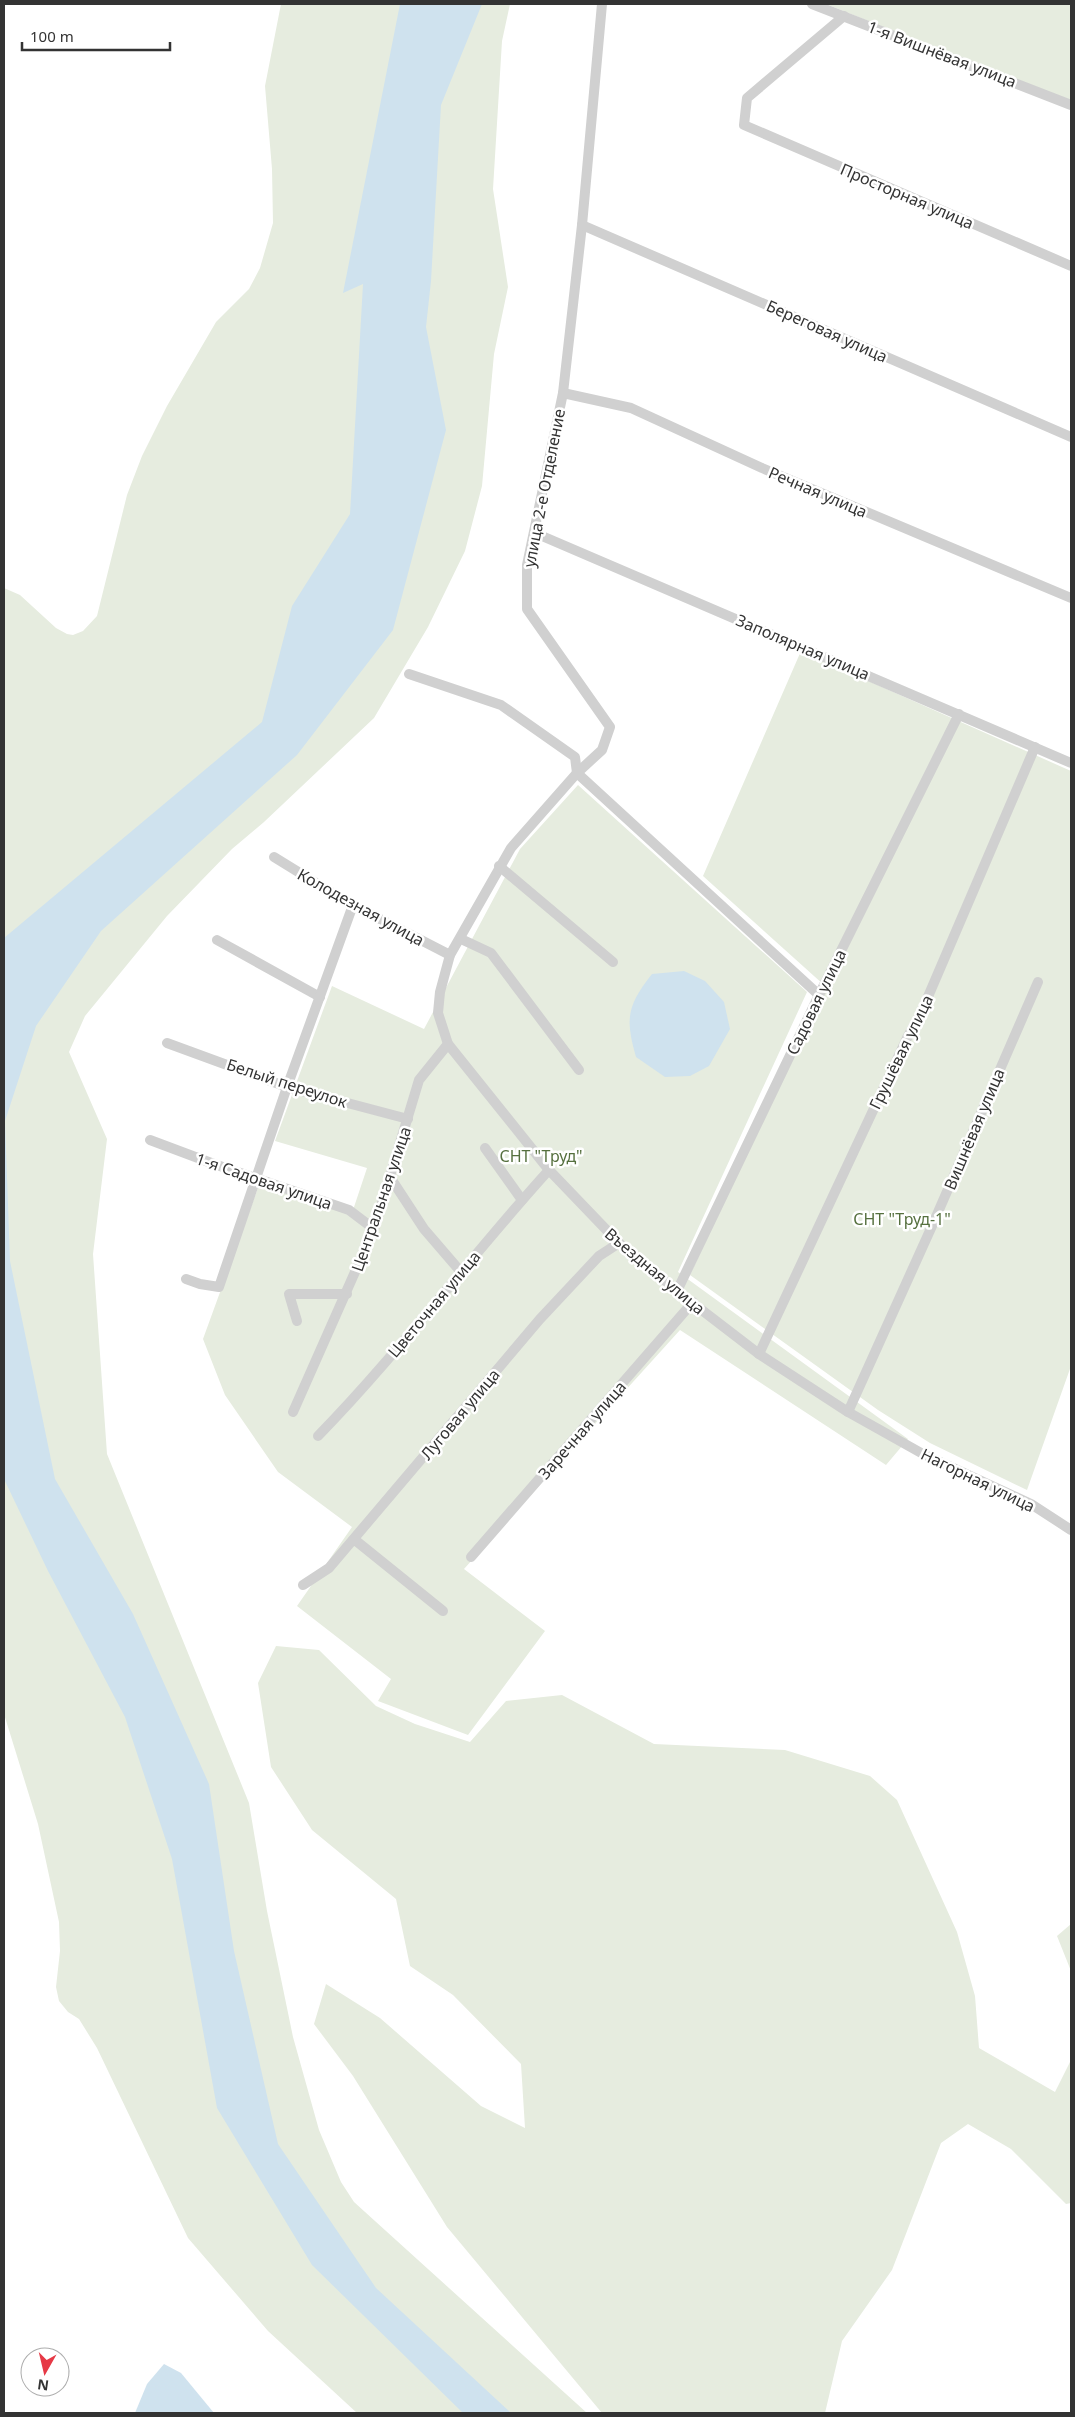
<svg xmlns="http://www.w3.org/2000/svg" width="1075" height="2417" viewBox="0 0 1075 2417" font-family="'Noto Sans',sans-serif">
<rect width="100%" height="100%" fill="#fff"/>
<!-- green -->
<g fill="#e6ecdf">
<polygon points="281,4 510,4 502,41 493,189 508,287 494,354 482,486 465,551 428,627 374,718 264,822 232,849 167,916 85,1016 69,1052 107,1139 93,1254 107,1454 249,1803 267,1911 293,2037 319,2130 341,2182 354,2202 587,2413 357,2413 268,2331 188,2238 97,2048 79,2019 68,2012 59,2001 56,1987 60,1951 59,1922 38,1824 4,1714 4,588 20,595 56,628 67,634 73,635 83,631 97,616 127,495 142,456 167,406 216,322 249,289 260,268 273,223 272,169 265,86"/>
<polygon points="826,4 1071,4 1071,102"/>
<polygon points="801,651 1071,771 1071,1366 1027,1490 930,1443 878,1410 690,1275 824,985 703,876"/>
<polygon points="578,785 807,992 678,1272 908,1439 886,1465 680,1330 464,1569 545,1631 468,1735 378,1701 391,1679 297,1606 352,1527 278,1472 225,1395 203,1339 259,1185 352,1213 367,1168 275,1141 332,986 424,1029 520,849"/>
<polygon points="276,1646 319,1650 376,1706 415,1724 470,1742 506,1701 562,1695 654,1744 785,1750 870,1776 897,1800 957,1932 975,1996 979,2048 1055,2092 1071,2060 1071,2203 1066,2204 1011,2149 968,2124 941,2143 892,2270 842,2341 825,2413 602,2413 447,2227 353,2076 314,2024 326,1984 380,2018 481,2106 525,2128 521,2064 453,1995 410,1966 396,1899 312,1830 271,1767 258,1683"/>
<polygon points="1071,1924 1071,1971 1057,1936"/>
</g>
<!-- water -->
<g fill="#cfe2ee">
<polygon points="400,4 482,4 441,105 431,281 426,327 446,430 393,630 297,755 101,931 36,1026 5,1121 10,1261 55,1479 133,1614 209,1784 234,1951 278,2144 376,2288 511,2413 463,2413 312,2265 217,2108 172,1859 125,1717 48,1571 4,1479 4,938 262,722 292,606 350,514 363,284 343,293"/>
<path d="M 684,971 L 705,981 L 724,1002 L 730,1029 L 709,1066 L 690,1076 L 665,1077 L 636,1057 C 625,1018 627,1006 652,974 Z"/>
<polygon points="164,2364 181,2373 214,2413 135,2413 147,2384"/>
</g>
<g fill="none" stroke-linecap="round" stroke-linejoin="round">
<!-- minor -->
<g stroke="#d0d0d0" stroke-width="10">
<polyline points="602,4 582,225 563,393 527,565 527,609 610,727 602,750 577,773 511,848 450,955 440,992 438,1013 448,1044 549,1170 619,1243 677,1291 759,1354 848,1412 923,1454 1031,1504 1071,1530"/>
<polyline points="812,4 1071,105"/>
<polyline points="844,16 747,98 744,125 1071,266"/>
<polyline points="582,225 1071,437"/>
<polyline points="563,393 631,408 762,468 1071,598"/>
<polyline points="535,533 1071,763"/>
<polyline points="409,674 501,705 575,757 577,773 819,995"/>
<polyline points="274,857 347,902 450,955"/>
<polyline points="499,866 613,962"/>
<polyline points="461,939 491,953 579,1070"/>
<polyline points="217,940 320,997"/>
<polyline points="167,1043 287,1087 408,1119"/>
<polyline points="150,1140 214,1164 349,1210 374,1229"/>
<polyline points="485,1148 522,1200"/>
<polyline points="390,1177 424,1229 461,1272"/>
<polyline points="186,1279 200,1284 219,1287 287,1087 353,905"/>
<polyline points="677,1291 819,995 959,714"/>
<polyline points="297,1321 289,1294 347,1294"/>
<polyline points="759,1354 907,1038 921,1013 1035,747"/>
<polyline points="293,1412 374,1229 419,1080 448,1044"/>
<polyline points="848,1412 932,1226 1038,982"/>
<path d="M 318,1436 C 400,1352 470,1257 549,1170"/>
<polyline points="355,1540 443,1611"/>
<polyline points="471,1557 693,1302"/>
<polyline points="303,1585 329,1568 540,1319 599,1256 619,1243"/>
</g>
</g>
<g text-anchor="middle" stroke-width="5" stroke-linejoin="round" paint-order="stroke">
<!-- street labels -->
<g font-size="16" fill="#333" stroke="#fff">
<text transform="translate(942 54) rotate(21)" y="6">1-я Вишнёвая улица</text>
<text transform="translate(907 196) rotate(23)" y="6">Просторная улица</text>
<text transform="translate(827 331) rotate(24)" y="6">Береговая улица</text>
<text transform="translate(544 488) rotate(-79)" y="6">улица 2-е Отделение</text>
<text transform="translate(818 492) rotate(23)" y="6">Речная улица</text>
<text transform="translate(803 647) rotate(23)" y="6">Заполярная улица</text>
<text transform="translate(361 907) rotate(29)" y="6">Колодезная улица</text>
<text transform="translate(816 1002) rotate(-64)" y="6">Садовая улица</text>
<text transform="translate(901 1052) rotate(-64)" y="6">Грушёвая улица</text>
<text transform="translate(287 1083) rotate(18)" y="6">Белый переулок</text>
<text transform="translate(974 1129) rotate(-67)" y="6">Вишнёвая улица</text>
<text transform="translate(264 1181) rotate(19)" y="6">1-я Садовая улица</text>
<text transform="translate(381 1199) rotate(-71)" y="6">Центральная улица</text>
<text transform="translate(655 1271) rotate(40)" y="6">Въездная улица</text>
<text transform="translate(434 1304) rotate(-50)" y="6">Цветочная улица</text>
<text transform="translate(460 1414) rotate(-50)" y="6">Луговая улица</text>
<text transform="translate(582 1430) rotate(-49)" y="6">Заречная улица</text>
<text transform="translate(978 1480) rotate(26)" y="6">Нагорная улица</text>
</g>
<!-- park labels -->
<g font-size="16" fill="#56703f" stroke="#fff">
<text x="541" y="1162">СНТ "Труд"</text>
<text x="902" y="1225">СНТ "Труд-1"</text>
</g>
</g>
<!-- border -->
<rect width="1075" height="2417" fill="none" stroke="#333333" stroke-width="10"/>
<!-- north arrow -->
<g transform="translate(45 2372) rotate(188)"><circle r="24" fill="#ffffff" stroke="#adadad"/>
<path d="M0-4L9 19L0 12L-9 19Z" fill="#e63946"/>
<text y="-8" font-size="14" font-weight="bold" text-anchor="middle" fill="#333333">N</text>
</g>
<!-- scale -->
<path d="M22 42v8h148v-8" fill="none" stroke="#333333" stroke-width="2.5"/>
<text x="30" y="42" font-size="15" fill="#333333" stroke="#ffffff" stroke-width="4" paint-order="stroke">100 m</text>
</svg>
